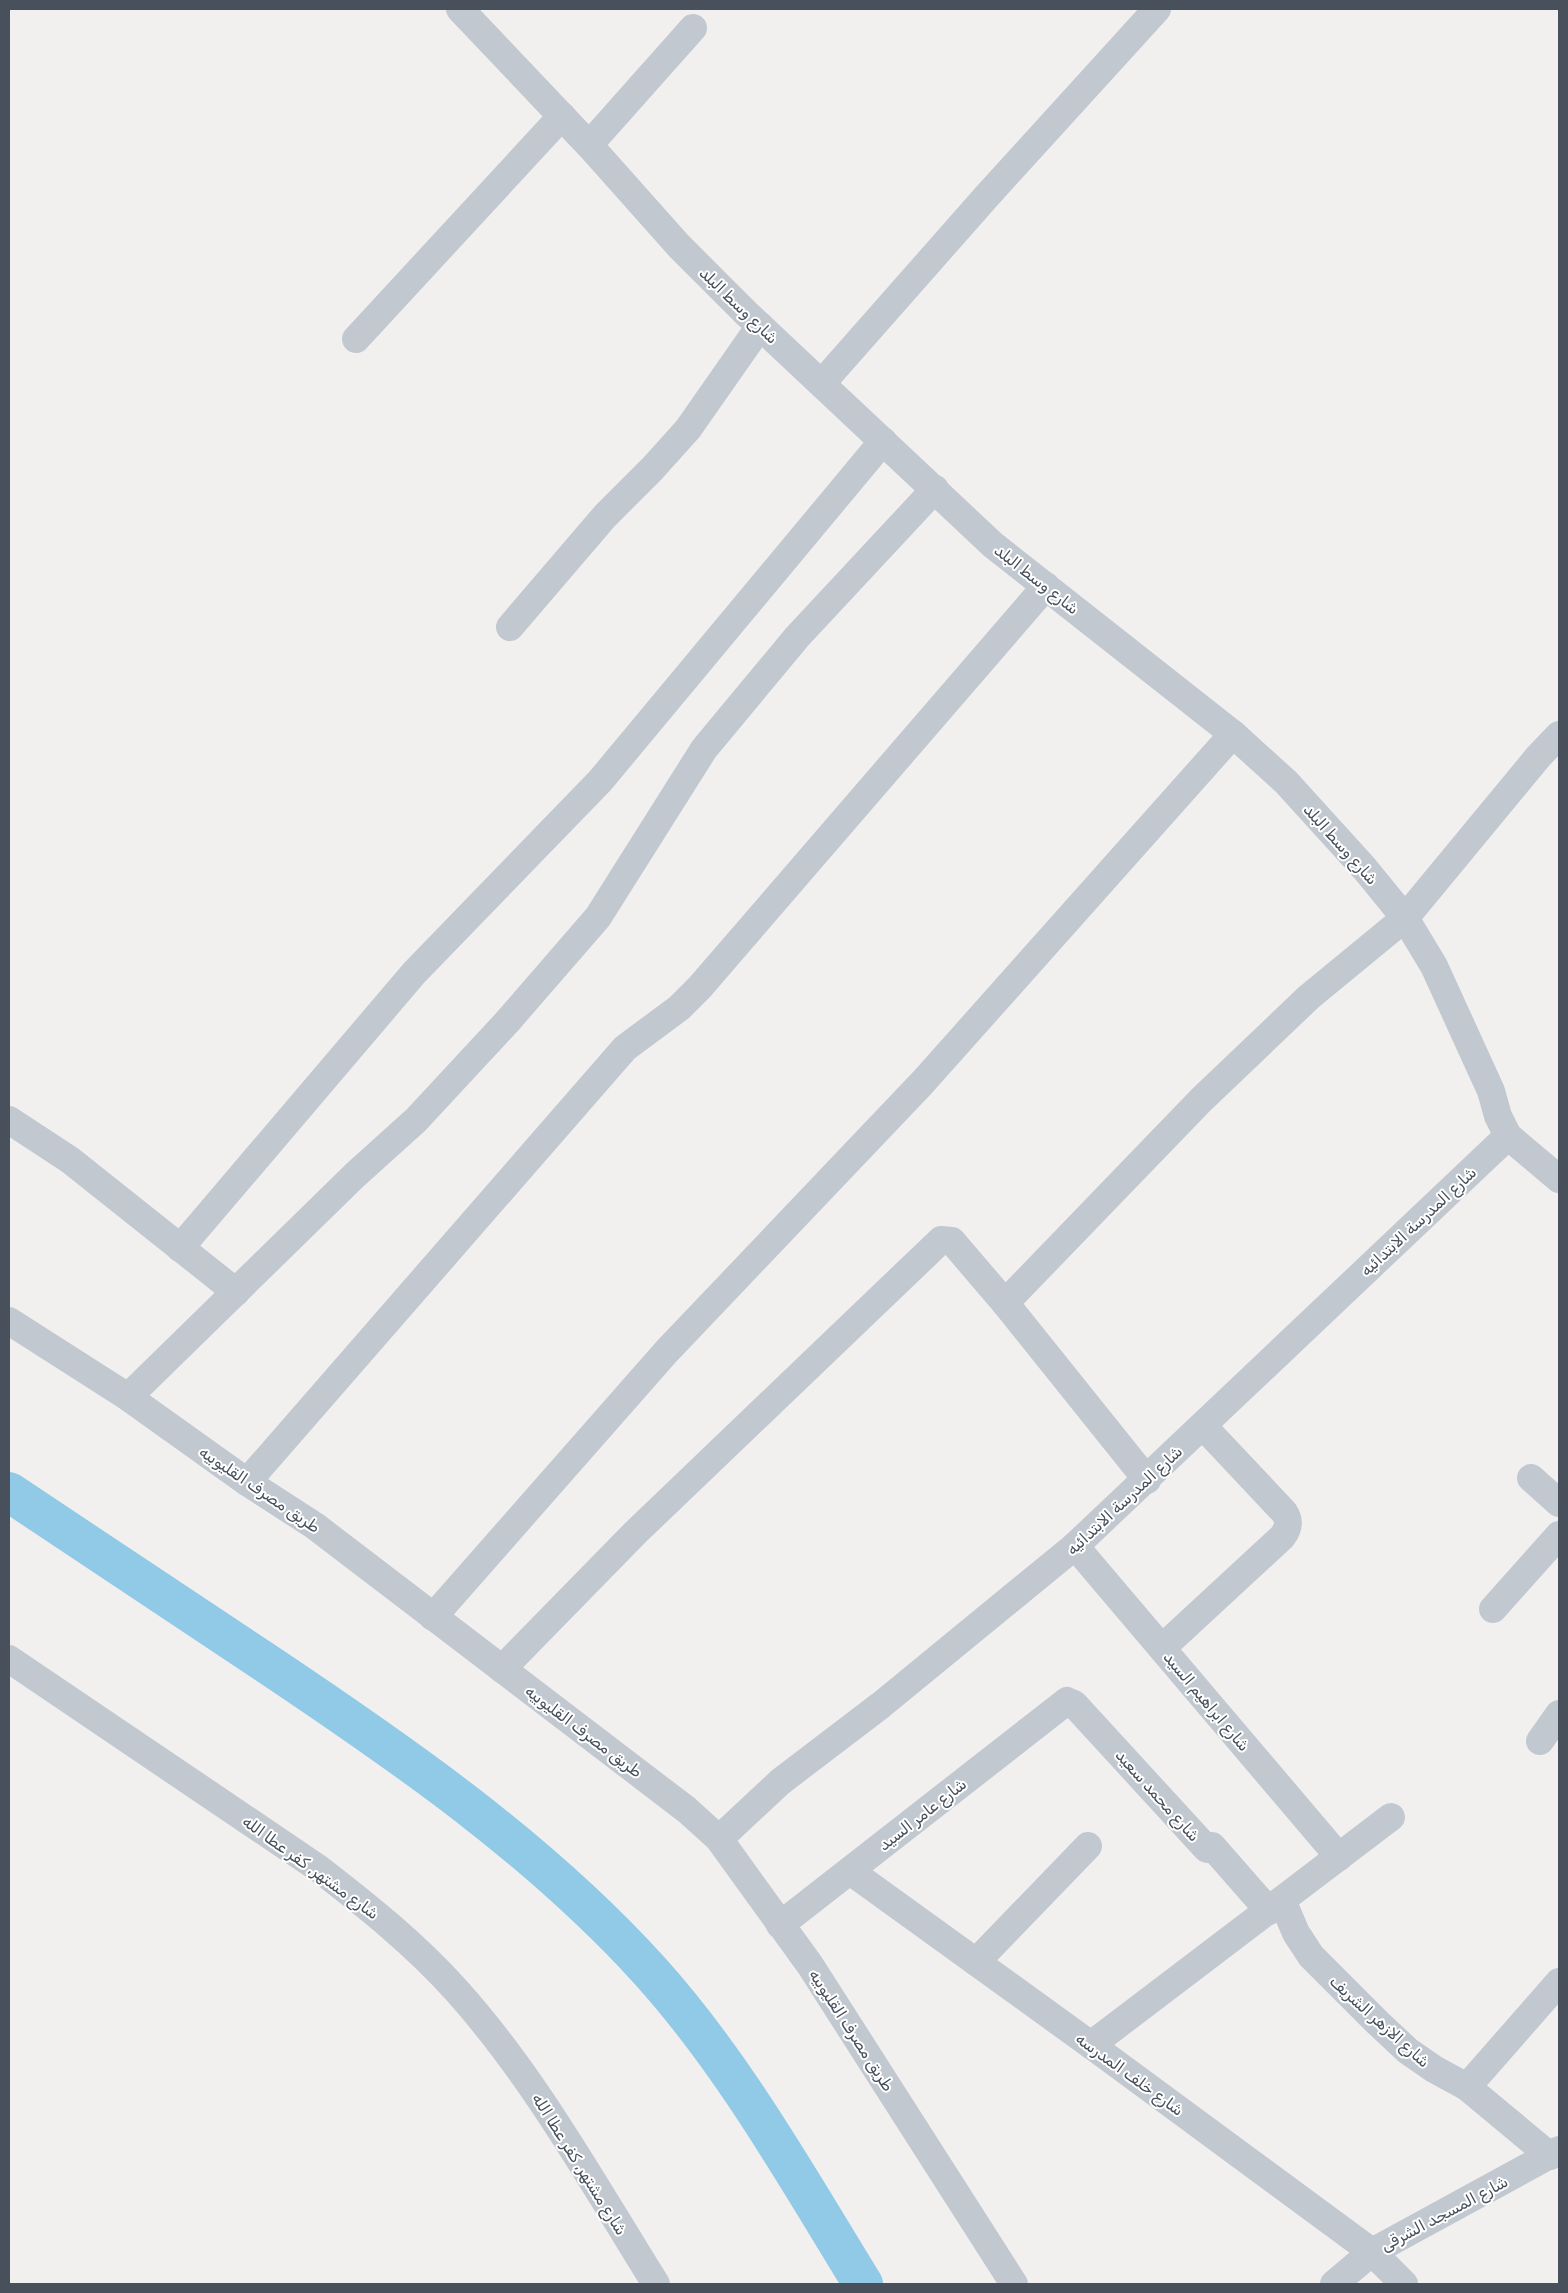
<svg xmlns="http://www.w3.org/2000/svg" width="1568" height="2293" viewBox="0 0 1568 2293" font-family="Rubik,'Noto Naskh Arabic',sans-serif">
<rect width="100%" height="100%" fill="#f2f0ef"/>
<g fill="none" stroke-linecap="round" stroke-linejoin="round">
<!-- canal -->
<path stroke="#90cae7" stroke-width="40" d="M 9,1492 C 94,1549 180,1606 266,1663 C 402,1754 538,1848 649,1970 C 734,2064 797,2177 863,2284"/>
<!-- street -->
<g stroke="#c1c8d0" stroke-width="28">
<polyline points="460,9 589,145 679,246 746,313 993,545 1233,734 1286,782 1365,869 1405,918 1434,966 1491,1091 1498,1116 1508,1136 1559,1179"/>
<polyline points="589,145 693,28"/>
<polyline points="356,339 562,116"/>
<polyline points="822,383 986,197 1157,9"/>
<polyline points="510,627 605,516 652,469 688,429 760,326"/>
<polyline points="9,1120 70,1160 236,1292"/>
<polyline points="180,1248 414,973 600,781 883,441"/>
<polyline points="1005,1303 1201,1100 1309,997 1405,918 1538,757 1559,735"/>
<polyline points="9,1321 128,1397 247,1482 315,1526 687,1810 719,1839 810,1965 1014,2284"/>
<polyline points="128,1397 355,1175 416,1120 507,1022 598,917 704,749 797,637 935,489"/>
<polyline points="1531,1478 1559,1503"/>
<polyline points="247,1482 625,1048 679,1008 700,987 1046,586"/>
<polyline points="1075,1546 1339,1857"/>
<polyline points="1493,1609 1559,1535"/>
<polyline points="433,1617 666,1352 923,1082 1233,734"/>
<path d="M 1162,1648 L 1282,1537 C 1289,1528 1290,1521 1284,1512 L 1203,1426"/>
<path d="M 9,1659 L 318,1868 C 367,1906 415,1944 457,1991 C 535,2078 594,2185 656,2284"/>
<polyline points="502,1669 636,1532 941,1240 952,1241 1005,1303 1147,1480"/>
<polyline points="1540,1741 1559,1714"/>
<polyline points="719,1839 780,1782 881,1705 1075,1546 1508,1136"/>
<polyline points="850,1871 1091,2045 1372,2252 1404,2284"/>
<polyline points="1282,1900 1296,1933 1311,1956 1378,2023 1408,2051 1434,2069 1467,2087 1550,2156"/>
<polyline points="780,1925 1067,1701 1074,1704 1207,1849 1212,1846 1269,1911"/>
<polyline points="976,1962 1088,1846"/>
<polyline points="1091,2045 1391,1817"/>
<polyline points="1467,2087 1559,1982"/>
<polyline points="1334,2284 1372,2252 1559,2150"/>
</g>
</g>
<g text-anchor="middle" stroke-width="4" stroke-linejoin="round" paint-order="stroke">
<!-- street labels -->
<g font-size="16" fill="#48505c" stroke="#fff">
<text transform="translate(739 305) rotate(44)" y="6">شارع وسط البلد</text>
<text transform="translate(1037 579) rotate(38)" y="6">شارع وسط البلد</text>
<text transform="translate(1341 844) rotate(48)" y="6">شارع وسط البلد</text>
<text transform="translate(1418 1221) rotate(-43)" y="6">شارع المدرسة الابتدائيه</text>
<text transform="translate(260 1489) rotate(34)" y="6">طريق مصرف القليوبيه</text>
<text transform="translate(1124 1500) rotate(-43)" y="6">شارع المدرسة الابتدائيه</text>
<text transform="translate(1207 1701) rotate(50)" y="6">شارع ابراهيم السيد</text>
<text transform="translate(584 1731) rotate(37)" y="6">طريق مصرف القليوبيه</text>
<text transform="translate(1158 1795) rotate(48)" y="6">شارع محمد سعيد</text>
<text transform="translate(922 1814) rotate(-38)" y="6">شارع عامر السيد</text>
<text transform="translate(311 1867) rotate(36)" y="6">شارع مشتهر, كفر عطا الله</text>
<text transform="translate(1380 2021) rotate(42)" y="6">شارع الازهر الشريف</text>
<text transform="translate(852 2030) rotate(57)" y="6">طريق مصرف القليوبيه</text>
<text transform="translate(1130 2074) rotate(36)" y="6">شارع خلف المدرسه</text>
<text transform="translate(580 2164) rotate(58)" y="6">شارع مشتهر, كفر عطا الله</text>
<text transform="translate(1444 2213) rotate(-28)" y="6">شارع المسجد الشرقى</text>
</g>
</g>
<!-- border -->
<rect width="1568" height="2293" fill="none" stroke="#48505c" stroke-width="20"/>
</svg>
